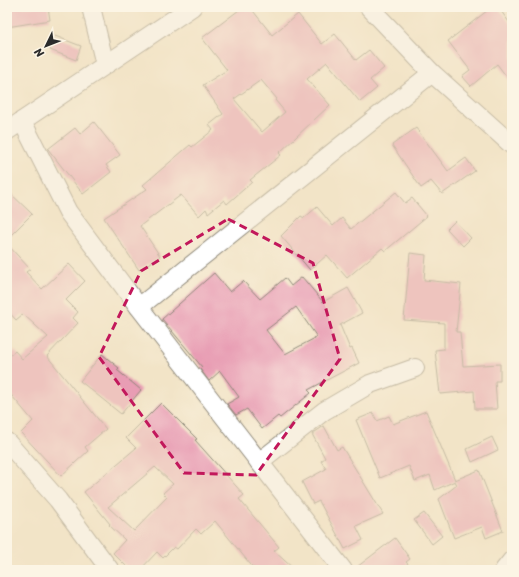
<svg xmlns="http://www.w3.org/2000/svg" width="519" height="577" viewBox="0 0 519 577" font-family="Sriracha,sans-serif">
<rect width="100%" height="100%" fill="#fcf5e5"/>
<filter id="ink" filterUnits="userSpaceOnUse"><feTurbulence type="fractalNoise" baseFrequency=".025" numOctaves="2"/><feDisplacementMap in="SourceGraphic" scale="8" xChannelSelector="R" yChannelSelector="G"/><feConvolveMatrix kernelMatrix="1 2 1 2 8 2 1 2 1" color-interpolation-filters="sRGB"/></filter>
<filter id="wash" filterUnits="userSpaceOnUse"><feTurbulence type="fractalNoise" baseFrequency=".012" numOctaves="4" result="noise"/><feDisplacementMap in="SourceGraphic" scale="16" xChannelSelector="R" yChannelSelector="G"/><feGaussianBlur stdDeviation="0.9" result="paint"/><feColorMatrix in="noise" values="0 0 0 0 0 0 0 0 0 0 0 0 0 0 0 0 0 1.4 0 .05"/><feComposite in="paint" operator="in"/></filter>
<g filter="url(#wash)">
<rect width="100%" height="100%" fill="#f2e4c7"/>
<g id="blocks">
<!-- building -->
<g fill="#e89db4" fill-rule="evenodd">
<polygon points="7,7 48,7 50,20 7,27"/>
<path d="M 243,7 L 250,7 L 272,35 L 298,14 L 322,44 L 335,34 L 356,60 L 369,50 L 384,68 L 370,80 L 377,88 L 360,102 L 327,62 L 307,79 L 330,105 L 279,153 L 281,155 L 250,180 L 252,182 L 227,204 L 224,200 L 208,213 L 206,209 L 199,216 L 181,195 L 140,226 L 160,256 L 139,270 L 104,218 L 147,189 L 143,185 L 190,145 L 192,147 L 213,130 L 209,125 L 223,114 L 203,85 L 227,70 L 202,38 ZM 261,80 L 277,99 L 275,100 L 285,112 L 262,132 L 234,99 Z"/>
<polygon points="492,7 498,7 512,26 512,84 497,64 471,86 462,76 470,70 448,41"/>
<polygon points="55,36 81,46 76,60 50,50"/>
<polygon points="94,122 120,155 106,165 111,172 83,194 48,149 75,128 80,134"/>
<polygon points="416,128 448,171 466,158 475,171 442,194 431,181 421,188 392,145"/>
<polygon points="7,190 32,214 7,239"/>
<polygon points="396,192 405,203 412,198 427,216 385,251 382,248 347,278 327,255 310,270 281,236 301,216 304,218 317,207 333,226 342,218 351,229"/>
<polygon points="455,221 471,238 463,246 447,229"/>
<polygon points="7,244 30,269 26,272 42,289 69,264 85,281 66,300 78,312 73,318 78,323 47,356 106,429 85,447 88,451 61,476 21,433 33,421 7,390 7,358 15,351 22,359 48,337 23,314 16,320 7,310"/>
<polygon points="410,253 426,255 424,280 461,284 456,332 460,332 463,366 500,364 500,381 495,381 497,409 475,409 474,391 440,394 435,350 444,349 444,323 404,320"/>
<path d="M 214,273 L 230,292 L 243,281 L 260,299 L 285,278 L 291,286 L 302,277 L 323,302 L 348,288 L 362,313 L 340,325 L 350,349 L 352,348 L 359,363 L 308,390 L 311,393 L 280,418 L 278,416 L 262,429 L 247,409 L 236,415 L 227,404 L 239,397 L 220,371 L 209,381 L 200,369 L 202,367 L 162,319 ZM 296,307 L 317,337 L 285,354 L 266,330 Z"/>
<polygon points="102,354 119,368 117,370 141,390 121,414 80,381"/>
<path d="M 161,403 L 197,439 L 195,440 L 244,495 L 239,499 L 279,547 L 274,551 L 295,570 L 255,570 L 215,521 L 201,534 L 196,529 L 177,549 L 174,547 L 163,558 L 157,552 L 140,570 L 130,570 L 113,553 L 125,540 L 109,525 L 110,524 L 84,492 L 136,448 L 126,438 ZM 155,467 L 173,484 L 163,493 L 167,497 L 134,531 L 108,507 Z"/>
<polygon points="426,411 455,480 479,470 503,531 486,538 482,527 454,538 439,499 457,485 455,481 435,490 430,475 415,481 409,466 380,478 356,420 373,413 377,421 389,416 393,424"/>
<polygon points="324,426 337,450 342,447 383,514 356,526 363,540 345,549 319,501 313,504 302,482 326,469 321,461 325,458 312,434"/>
<polygon points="492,437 498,450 472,462 467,449"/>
<polygon points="424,513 442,536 432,544 414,520"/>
<polygon points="395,538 410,559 406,562 413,570 353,570"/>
</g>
</g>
</g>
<g filter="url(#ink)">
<use href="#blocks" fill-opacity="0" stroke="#8e8879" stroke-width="1"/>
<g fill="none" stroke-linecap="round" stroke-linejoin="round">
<defs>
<g id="street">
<polyline points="91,7 105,65"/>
<polyline points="369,7 432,73 512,145"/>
<polyline points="22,121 68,212 139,307 343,570"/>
<polyline points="7,131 192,7"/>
<polyline points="139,307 432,73"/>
<polyline points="7,442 58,500 110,570"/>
<polyline points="259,462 324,411 370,384 415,368"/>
<polyline points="504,570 512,560"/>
</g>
</defs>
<!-- street casing -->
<use href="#street" stroke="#8e8879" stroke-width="20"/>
<!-- street -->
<use href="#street" stroke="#fff" stroke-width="18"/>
</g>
</g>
<!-- marked area -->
<path d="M0 0H519V577H0ZM 228,219 L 313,263 L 340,359 L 256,475 L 184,473 L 99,357 L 141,271 Z" fill="#f2e4c7" fill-opacity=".55" fill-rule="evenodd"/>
<path fill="none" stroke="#c2185b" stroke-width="3" stroke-dasharray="8 5" stroke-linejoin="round" d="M 228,219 L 313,263 L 340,359 L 256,475 L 184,473 L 99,357 L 141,271 Z"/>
<!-- margin -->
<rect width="519" height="577" fill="none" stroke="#fcf5e5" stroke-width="24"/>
<!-- north arrow -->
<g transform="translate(46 46) rotate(227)" stroke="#fcf5e5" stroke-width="3" paint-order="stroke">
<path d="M0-3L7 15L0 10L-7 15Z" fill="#2b2b2b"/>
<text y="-6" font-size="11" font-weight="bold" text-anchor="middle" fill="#2b2b2b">N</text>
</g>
</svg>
